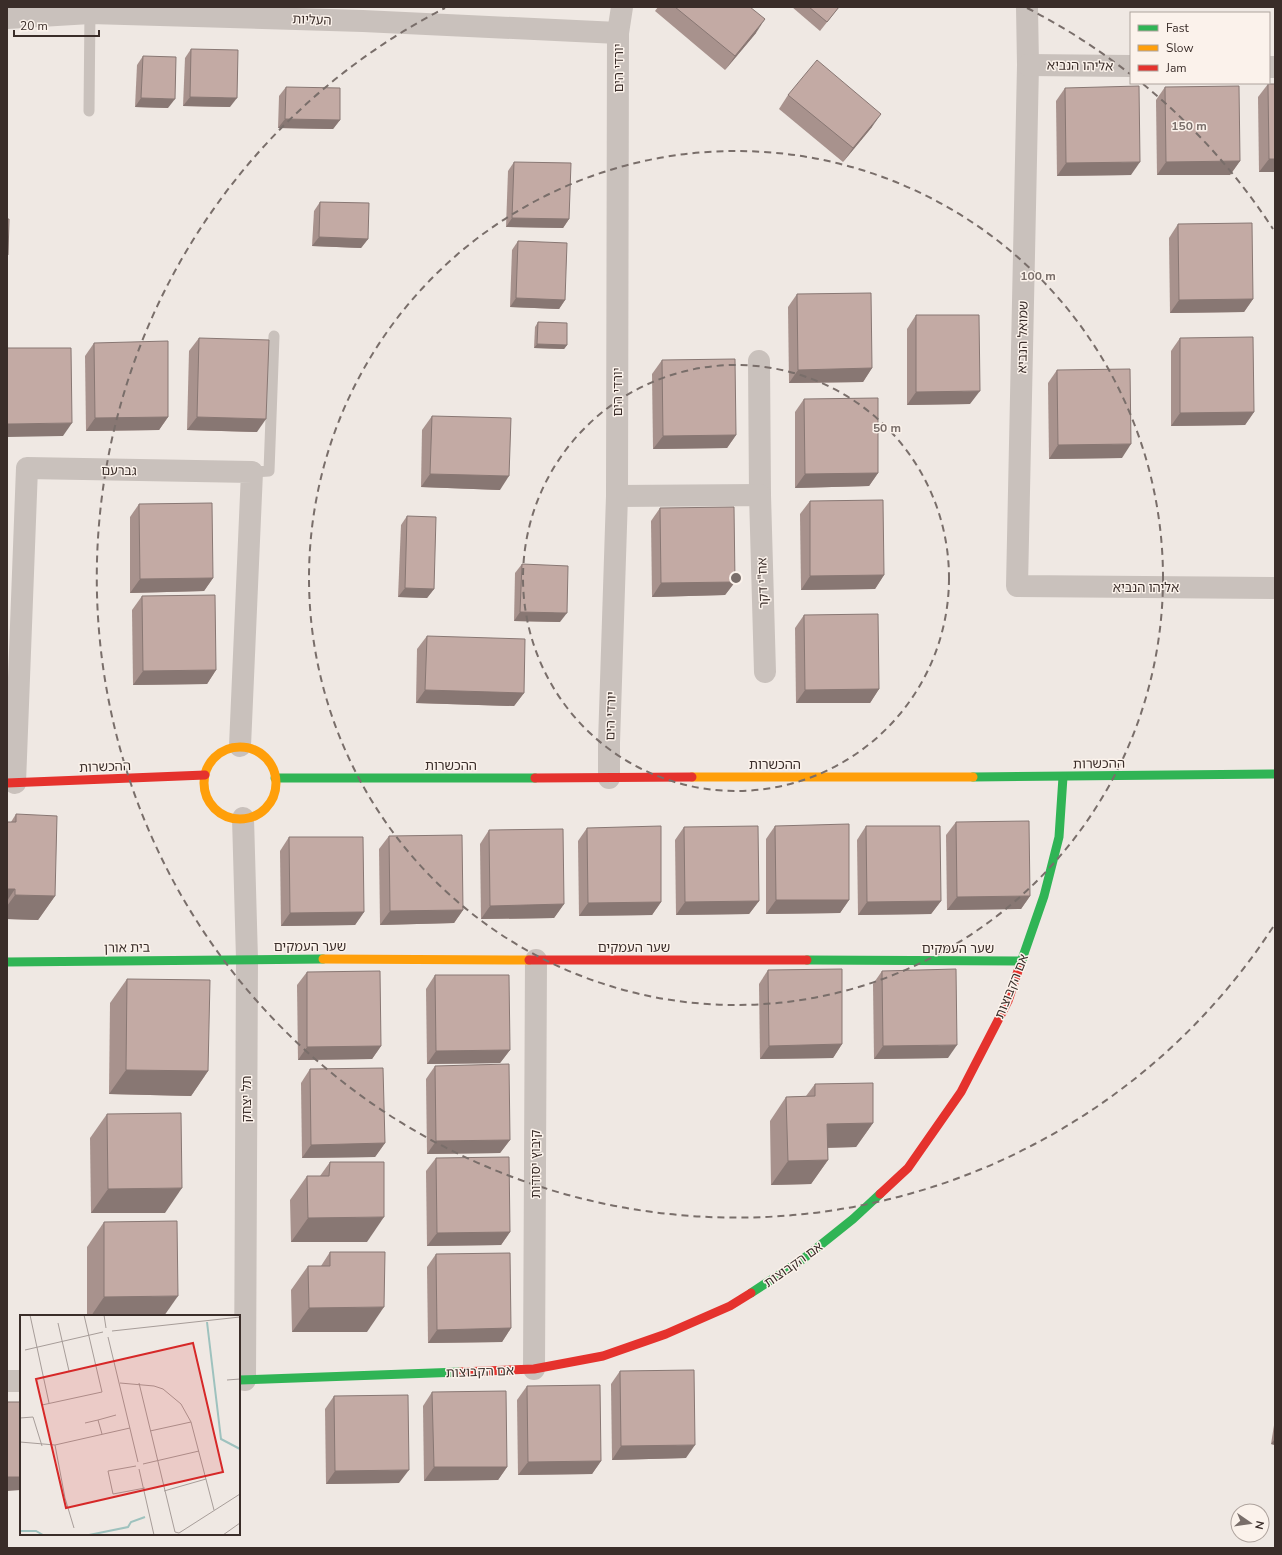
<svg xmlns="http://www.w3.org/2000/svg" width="1282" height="1555" viewBox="0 0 1282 1555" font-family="'Nunito Sans','Noto Sans Hebrew',sans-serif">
<rect width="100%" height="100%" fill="#efe8e3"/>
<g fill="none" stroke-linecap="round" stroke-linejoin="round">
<!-- lane -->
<g stroke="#c9c1bc" stroke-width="11">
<polyline points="89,111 90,10"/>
<polyline points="252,472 269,471 274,336"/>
</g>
<!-- street -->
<g stroke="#c9c1bc" stroke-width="22">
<polyline points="1027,7 1028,65 1017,586 1275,588"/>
<polyline points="7,18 90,13 363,21 618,33"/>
<polyline points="1028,65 1131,66"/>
<polyline points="1269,67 1275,67"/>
<polyline points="759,361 760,495"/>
<polyline points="617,496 760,495 765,672"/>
<polyline points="609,778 609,743 617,496 618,33 622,7"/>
<polyline points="15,783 27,468 252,472 240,746"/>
<polyline points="243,818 247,959 245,1380"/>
<polyline points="534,1369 536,960"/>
<polyline points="7,1381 21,1381"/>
</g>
<!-- fast -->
<g stroke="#30b455" stroke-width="9">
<polyline points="973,777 1275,774"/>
<polyline points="275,778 535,778"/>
<polyline points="807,960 1022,961"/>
<polyline points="7,962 323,959"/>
<polyline points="1019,968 1044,896 1059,837 1063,777"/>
<polyline points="751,1293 803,1259 853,1219 880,1194"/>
<polyline points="239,1380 460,1372"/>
</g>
<!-- slow -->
<g stroke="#ff9f0a" stroke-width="9">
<circle cx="240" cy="783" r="36"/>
<polyline points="692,777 973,777"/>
<polyline points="323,959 529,960"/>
</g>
<!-- jam -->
<g stroke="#e5322d" stroke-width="9">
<polyline points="535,778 692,777"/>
<polyline points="7,783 205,775"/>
<polyline points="529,960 807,960"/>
<polyline points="880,1194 908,1168 961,1092 1008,1001 1019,968"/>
<polyline points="460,1372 534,1369 603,1356 666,1334 730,1306 751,1293"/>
</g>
</g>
<!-- wall -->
<g fill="#a8928d">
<polygon points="658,7 750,7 756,33 725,70 655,11"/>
<polygon points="792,7 839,7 820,31"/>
<polygon points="191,49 230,107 183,106 185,58"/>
<polygon points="143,56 168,108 135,107 137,65"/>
<polygon points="1268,84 1275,172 1259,172 1258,97"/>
<polygon points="286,87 340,120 333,129 278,128 279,96"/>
<polygon points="1165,87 1240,161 1230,175 1157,175 1156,100"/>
<polygon points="1065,88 1131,175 1057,176 1056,101"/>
<polygon points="788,95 872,127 843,162 779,109"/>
<polygon points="514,162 569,219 563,228 506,227 508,171"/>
<polygon points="320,202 368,239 361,248 312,246 314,211"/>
<polygon points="1178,224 1253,299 1244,312 1170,313 1169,238"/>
<polygon points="518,241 565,300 559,309 510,307 512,250"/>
<polygon points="797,294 872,368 863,382 789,383 788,307"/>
<polygon points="916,315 970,404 907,405 907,329"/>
<polygon points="538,322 567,345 564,349 534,348 535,327"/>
<polygon points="199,338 257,432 187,430 189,351"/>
<polygon points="1180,338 1254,412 1245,425 1171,426 1171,351"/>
<polygon points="94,343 168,417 159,430 86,431 85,356"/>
<polygon points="662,360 736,435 727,448 653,449 652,374"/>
<polygon points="1057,370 1122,458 1049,459 1048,383"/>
<polygon points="804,399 878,473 869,486 795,488 795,412"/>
<polygon points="432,416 500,490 421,487 422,430"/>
<polygon points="810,501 884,575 875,589 801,590 800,514"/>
<polygon points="139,504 213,578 204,591 130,593 130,517"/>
<polygon points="660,508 735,582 725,595 652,597 651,521"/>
<polygon points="407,516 434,589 427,598 398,597 401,525"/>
<polygon points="522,564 560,622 514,621 515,573"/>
<polygon points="142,596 216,670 207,684 133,685 132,610"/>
<polygon points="804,615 879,689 870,703 796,703 795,628"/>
<polygon points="427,636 524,693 514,706 416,703 417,649"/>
<polygon points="16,814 55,896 38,920 7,919 7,822 11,822"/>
<polygon points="956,822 1030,896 1021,909 947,910 946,835"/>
<polygon points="775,826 849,900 840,913 766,914 766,839"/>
<polygon points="866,826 941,901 931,914 858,915 857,840"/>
<polygon points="684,827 759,901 749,914 676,915 675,840"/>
<polygon points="587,828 661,902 652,915 579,916 578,841"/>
<polygon points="489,830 564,904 554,918 481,919 480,844"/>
<polygon points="389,836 463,910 454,923 380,925 379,849"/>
<polygon points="289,837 364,912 355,925 281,926 280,851"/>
<polygon points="768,970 842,1044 833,1058 760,1059 759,984"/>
<polygon points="882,971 948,1058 874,1059 873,984"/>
<polygon points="307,972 381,1046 372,1059 298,1060 297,985"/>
<polygon points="435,975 510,1050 500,1063 427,1064 426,989"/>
<polygon points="127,979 208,1071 191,1096 109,1094 110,1003"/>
<polygon points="435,1066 510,1140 500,1153 427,1154 426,1079"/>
<polygon points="310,1069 385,1143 375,1157 302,1158 301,1083"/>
<polygon points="815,1084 873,1123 856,1147 828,1148 828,1160 811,1184 771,1185 770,1121 786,1097 806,1096"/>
<polygon points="107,1114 165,1213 91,1213 90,1138"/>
<polygon points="436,1158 510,1232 501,1245 427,1246 426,1171"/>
<polygon points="330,1162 367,1242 291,1242 290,1200 307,1176 320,1176"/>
<polygon points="104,1222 164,1316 87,1316 87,1247"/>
<polygon points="330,1252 367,1332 292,1332 291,1290 308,1266 321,1266"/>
<polygon points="436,1254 511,1328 502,1342 428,1343 427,1267"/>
<polygon points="620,1371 686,1458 612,1460 611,1384"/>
<polygon points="527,1386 601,1461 592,1474 518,1475 517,1400"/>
<polygon points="432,1392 507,1467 498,1480 424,1481 423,1406"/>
<polygon points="334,1396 399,1483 326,1484 325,1409"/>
<polygon points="1275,1419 1275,1445 1271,1444"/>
</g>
<!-- shaded-wall -->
<g fill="#887773">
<polygon points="765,19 756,33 725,70 735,56"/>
<polygon points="190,97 237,98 230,107 183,106"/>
<polygon points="141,98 175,99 168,108 135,107"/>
<polygon points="881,114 872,127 843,162 853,148"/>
<polygon points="285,119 340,120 333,129 278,128"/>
<polygon points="1269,159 1275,159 1275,172 1259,172"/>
<polygon points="1240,161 1230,175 1157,175 1166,162"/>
<polygon points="1140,162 1131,175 1057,176 1066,163"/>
<polygon points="512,218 569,219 563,228 506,227"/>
<polygon points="319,237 368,239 361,248 312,246"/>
<polygon points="516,298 565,300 559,309 510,307"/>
<polygon points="1253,299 1244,312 1170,313 1179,300"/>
<polygon points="537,344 567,345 564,349 534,348"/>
<polygon points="872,368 863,382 789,383 798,370"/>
<polygon points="980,391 970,404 907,405 916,392"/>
<polygon points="1254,412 1245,425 1171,426 1180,413"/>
<polygon points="168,417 159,430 86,431 95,418"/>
<polygon points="197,417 266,419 257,432 187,430"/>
<polygon points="72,423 63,436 7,437 7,424"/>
<polygon points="736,435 727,448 653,449 663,436"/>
<polygon points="1131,444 1122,458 1049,459 1058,445"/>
<polygon points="878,473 869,486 795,488 805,474"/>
<polygon points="430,474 509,476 500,490 421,487"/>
<polygon points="884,575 875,589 801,590 810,576"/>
<polygon points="213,578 204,591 130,593 140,579"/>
<polygon points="735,582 725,595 652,597 661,583"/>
<polygon points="405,588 434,589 427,598 398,597"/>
<polygon points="520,612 567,613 560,622 514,621"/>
<polygon points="216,670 207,684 133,685 143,671"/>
<polygon points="879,689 870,703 796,703 805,690"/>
<polygon points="425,690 524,693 514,706 416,703"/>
<polygon points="7,889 15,889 7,901"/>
<polygon points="15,895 55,896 38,920 7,919 7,906"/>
<polygon points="1030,896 1021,909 947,910 957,897"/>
<polygon points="776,900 849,900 840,913 766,914"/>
<polygon points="759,901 749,914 676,915 685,902"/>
<polygon points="941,901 931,914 858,915 867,902"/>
<polygon points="661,902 652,915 579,916 588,903"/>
<polygon points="564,904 554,918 481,919 490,906"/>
<polygon points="463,910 454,923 380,925 390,911"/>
<polygon points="364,912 355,925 281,926 290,913"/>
<polygon points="842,1044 833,1058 760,1059 769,1046"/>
<polygon points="957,1045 948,1058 874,1059 883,1046"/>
<polygon points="381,1046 372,1059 298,1060 307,1047"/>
<polygon points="510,1050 500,1063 427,1064 436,1051"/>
<polygon points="126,1070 208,1071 191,1096 109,1094"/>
<polygon points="873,1123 856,1147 810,1148 827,1124"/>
<polygon points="510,1140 500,1153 427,1154 436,1141"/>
<polygon points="385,1143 375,1157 302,1158 311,1145"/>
<polygon points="828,1160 811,1184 771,1185 788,1161"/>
<polygon points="182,1188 165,1213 91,1213 108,1189"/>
<polygon points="384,1217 367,1242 291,1242 308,1218"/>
<polygon points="510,1232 501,1245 427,1246 437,1233"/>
<polygon points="178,1296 164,1316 91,1316 104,1297"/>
<polygon points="384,1307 367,1332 292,1332 309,1308"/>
<polygon points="511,1328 502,1342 428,1343 437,1330"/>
<polygon points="1275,1439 1275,1445 1271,1444"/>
<polygon points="695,1445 686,1458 612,1460 621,1446"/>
<polygon points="601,1461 592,1474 518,1475 528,1462"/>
<polygon points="434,1467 507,1467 498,1480 424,1481"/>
<polygon points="409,1470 399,1483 326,1484 335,1471"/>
<polygon points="7,1477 21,1477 21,1490 7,1491"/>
</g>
<!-- building -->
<g fill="#c3aaa4" stroke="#887773">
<polygon points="675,7 750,7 765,19 735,56"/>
<polygon points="809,7 839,7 827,22"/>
<polygon points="191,49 238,50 237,98 190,97"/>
<polygon points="143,56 176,57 175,99 141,98"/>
<polygon points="817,60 881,114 853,148 788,95"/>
<polygon points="1268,84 1275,84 1275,159 1269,159"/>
<polygon points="1139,86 1140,162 1066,163 1065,88"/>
<polygon points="1239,86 1240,161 1166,162 1165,87"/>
<polygon points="286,87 340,88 340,120 285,119"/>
<polygon points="514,162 571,163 569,219 512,218"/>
<polygon points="320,202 369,203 368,239 319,237"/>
<polygon points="7,219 9,219 8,255 7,255"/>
<polygon points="1252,223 1253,299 1179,300 1178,224"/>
<polygon points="518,241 567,243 565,300 516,298"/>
<polygon points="871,293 872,368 798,370 797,294"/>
<polygon points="916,315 979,315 980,391 916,392"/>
<polygon points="538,322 567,323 567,345 537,344"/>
<polygon points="1253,337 1254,412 1180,413 1180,338"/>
<polygon points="199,338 269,340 266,419 197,417"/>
<polygon points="168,341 168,417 95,418 94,343"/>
<polygon points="7,348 71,348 72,423 7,424"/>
<polygon points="735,359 736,435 663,436 662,360"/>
<polygon points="1130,369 1131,444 1058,445 1057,370"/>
<polygon points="878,398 878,473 805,474 804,399"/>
<polygon points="432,416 511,418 509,476 430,474"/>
<polygon points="883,500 884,575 810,576 810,501"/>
<polygon points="212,503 213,578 140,579 139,504"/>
<polygon points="734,507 735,582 661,583 660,508"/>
<polygon points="407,516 436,517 434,589 405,588"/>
<polygon points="522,564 568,566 567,613 520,612"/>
<polygon points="215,595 216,670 143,671 142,596"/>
<polygon points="878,614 879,689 805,690 804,615"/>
<polygon points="427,636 525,639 524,693 425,690"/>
<polygon points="16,814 57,816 55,896 15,895 15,889 7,889 7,822 16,822"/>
<polygon points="1029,821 1030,896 957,897 956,822"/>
<polygon points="849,824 849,900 776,900 775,826"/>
<polygon points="661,826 661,902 588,903 587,828"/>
<polygon points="758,826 759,901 685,902 684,827"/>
<polygon points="866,826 940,826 941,901 867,902"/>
<polygon points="563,829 564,904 490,906 489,830"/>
<polygon points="462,835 463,910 390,911 389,836"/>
<polygon points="289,837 363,837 364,912 290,913"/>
<polygon points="842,969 842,1044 769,1046 768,970"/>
<polygon points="956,969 957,1045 883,1046 882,971"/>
<polygon points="380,971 381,1046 307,1047 307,972"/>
<polygon points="435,975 509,975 510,1050 436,1051"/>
<polygon points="127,979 210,980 208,1071 126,1070"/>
<polygon points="509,1064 510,1140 436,1141 435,1066"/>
<polygon points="383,1068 385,1143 311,1145 310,1069"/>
<polygon points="873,1083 873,1123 827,1124 828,1160 788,1161 786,1097 815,1096 815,1084"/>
<polygon points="181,1113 182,1188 108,1189 107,1114"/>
<polygon points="509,1157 510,1232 437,1233 436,1158"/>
<polygon points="330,1162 384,1162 384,1217 308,1218 307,1176 329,1176"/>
<polygon points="177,1221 178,1296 104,1297 104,1222"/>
<polygon points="330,1252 385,1252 384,1307 309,1308 308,1266 330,1266"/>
<polygon points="510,1253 511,1328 437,1330 436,1254"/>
<polygon points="694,1370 695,1445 621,1446 620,1371"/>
<polygon points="600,1385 601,1461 528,1462 527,1386"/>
<polygon points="506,1391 507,1467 434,1467 432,1392"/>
<polygon points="408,1395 409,1470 335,1471 334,1396"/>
<rect x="7" y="1402" width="14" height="75"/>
</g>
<!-- distance rings -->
<g fill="none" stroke="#796e6a" stroke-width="2" stroke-dasharray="7 5">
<circle cx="736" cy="578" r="213"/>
<circle cx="736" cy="578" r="427"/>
<path d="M1273 927A640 640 0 1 1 445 8M1027 8A640 640 0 0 1 1130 74M1143 84A640 640 0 0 1 1273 229"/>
</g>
<g text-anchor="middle" stroke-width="3" stroke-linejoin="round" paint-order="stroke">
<!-- street labels -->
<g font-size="13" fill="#3a2d29" stroke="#fbf2eb">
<text transform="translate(312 19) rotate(2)" y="5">העליות</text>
<text transform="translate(1080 65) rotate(1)" y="5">אליהו הנביא</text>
<text transform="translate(618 68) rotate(-90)" y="5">יורדי הים</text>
<text transform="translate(1022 337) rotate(-89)" y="5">שמואל הנביא</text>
<text transform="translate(617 392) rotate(-90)" y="5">יורדי הים</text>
<text transform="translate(119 470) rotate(1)" y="5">גברעם</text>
<text transform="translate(762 583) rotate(-92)" y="5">אח"י דקר</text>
<text x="1146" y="592">אליהו הנביא</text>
<text transform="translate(610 716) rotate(-88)" y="5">יורדי הים</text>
<text transform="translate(1099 763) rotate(-1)" y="5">ההכשרות</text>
<text x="775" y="769">ההכשרות</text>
<text x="451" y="770">ההכשרות</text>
<text transform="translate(105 766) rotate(-2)" y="5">ההכשרות</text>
<text x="310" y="951">שער העמקים</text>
<text transform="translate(127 947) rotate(-1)" y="5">בית אורן</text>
<text x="634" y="952">שער העמקים</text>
<text x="958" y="953">שער העמקים</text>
<text transform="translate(1011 986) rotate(-68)" y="5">אם הקבוצות</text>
<text transform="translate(246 1099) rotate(-90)" y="5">תל יצחק</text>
<text transform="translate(535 1164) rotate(-90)" y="5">קיבוץ יסודות</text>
<text transform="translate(793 1264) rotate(-35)" y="5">אם הקבוצות</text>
<text transform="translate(480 1371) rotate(-2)" y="5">אם הקבוצות</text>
</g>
</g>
<!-- overview -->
<g transform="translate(20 1315)">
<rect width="220" height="220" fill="#efe8e3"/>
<path fill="none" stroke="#9ec2be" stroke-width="2" d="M 187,7 L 201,124 L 220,134M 0,216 L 16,216 L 23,220M 69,220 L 108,212 L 111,207 L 125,202"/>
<path fill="none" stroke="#a79d99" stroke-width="1" d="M 10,0 L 29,88M 84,0 L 86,13M 38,8 L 49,56M 92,16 L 220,2M 88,22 L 118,147M 5,35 L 83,17M 207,65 L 220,64M 100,68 L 134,71 L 143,74 L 161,89 L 171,107 L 194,195M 119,68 L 155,217 L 159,218 L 220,179M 22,90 L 82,77 L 64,0M 0,103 L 13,102 L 22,131M 65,108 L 78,105M 130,116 L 171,107M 82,119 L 78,105 L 96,100M 0,127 L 35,130 L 110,113M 35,130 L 45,183 L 54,213M 123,149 L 179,136M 116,151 L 88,156 L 93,179 L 125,173M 119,154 L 134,220M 144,176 L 186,164M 203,220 L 220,208"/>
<path fill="#d62828" fill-opacity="0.15" stroke="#d62828" stroke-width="2" d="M 173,28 L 203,157 L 46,193 L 16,64 Z"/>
<rect width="220" height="220" fill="none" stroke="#3a2d29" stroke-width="2"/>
</g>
<circle cx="736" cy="578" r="6" fill="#796e6a" stroke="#fbf2eb" stroke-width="2"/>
<g font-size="12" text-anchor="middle" font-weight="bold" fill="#796e6a" stroke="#fbf2eb" stroke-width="3" stroke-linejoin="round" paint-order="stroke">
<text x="1189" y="130">150 m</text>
<text x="1038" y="280">100 m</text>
<text x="887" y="432">50 m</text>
</g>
<!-- border -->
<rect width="1282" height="1555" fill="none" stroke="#3a2d29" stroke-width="16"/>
<!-- legend -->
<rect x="1130" y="12" width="140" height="72" fill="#fbf2eb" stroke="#aea39d"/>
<rect x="1138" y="25" width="20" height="6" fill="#30b455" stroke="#aea39d"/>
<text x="1166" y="32" font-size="12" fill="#3a2d29">Fast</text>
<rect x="1138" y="45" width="20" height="6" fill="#ff9f0a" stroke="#aea39d"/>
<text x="1166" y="52" font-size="12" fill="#3a2d29">Slow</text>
<rect x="1138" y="65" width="20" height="6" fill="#e5322d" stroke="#aea39d"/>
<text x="1166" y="72" font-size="12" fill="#3a2d29">Jam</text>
<!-- north arrow -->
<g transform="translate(1250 1523) rotate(103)"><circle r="19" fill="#fbf2eb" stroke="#aea39d"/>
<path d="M0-3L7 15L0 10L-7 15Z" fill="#796e6a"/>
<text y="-6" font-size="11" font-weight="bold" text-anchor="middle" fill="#3a2d29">N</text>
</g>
<!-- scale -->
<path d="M14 30v6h85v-6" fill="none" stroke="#3a2d29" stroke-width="2"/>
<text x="20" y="30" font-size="12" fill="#3a2d29" stroke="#fbf2eb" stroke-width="3" paint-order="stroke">20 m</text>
</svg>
